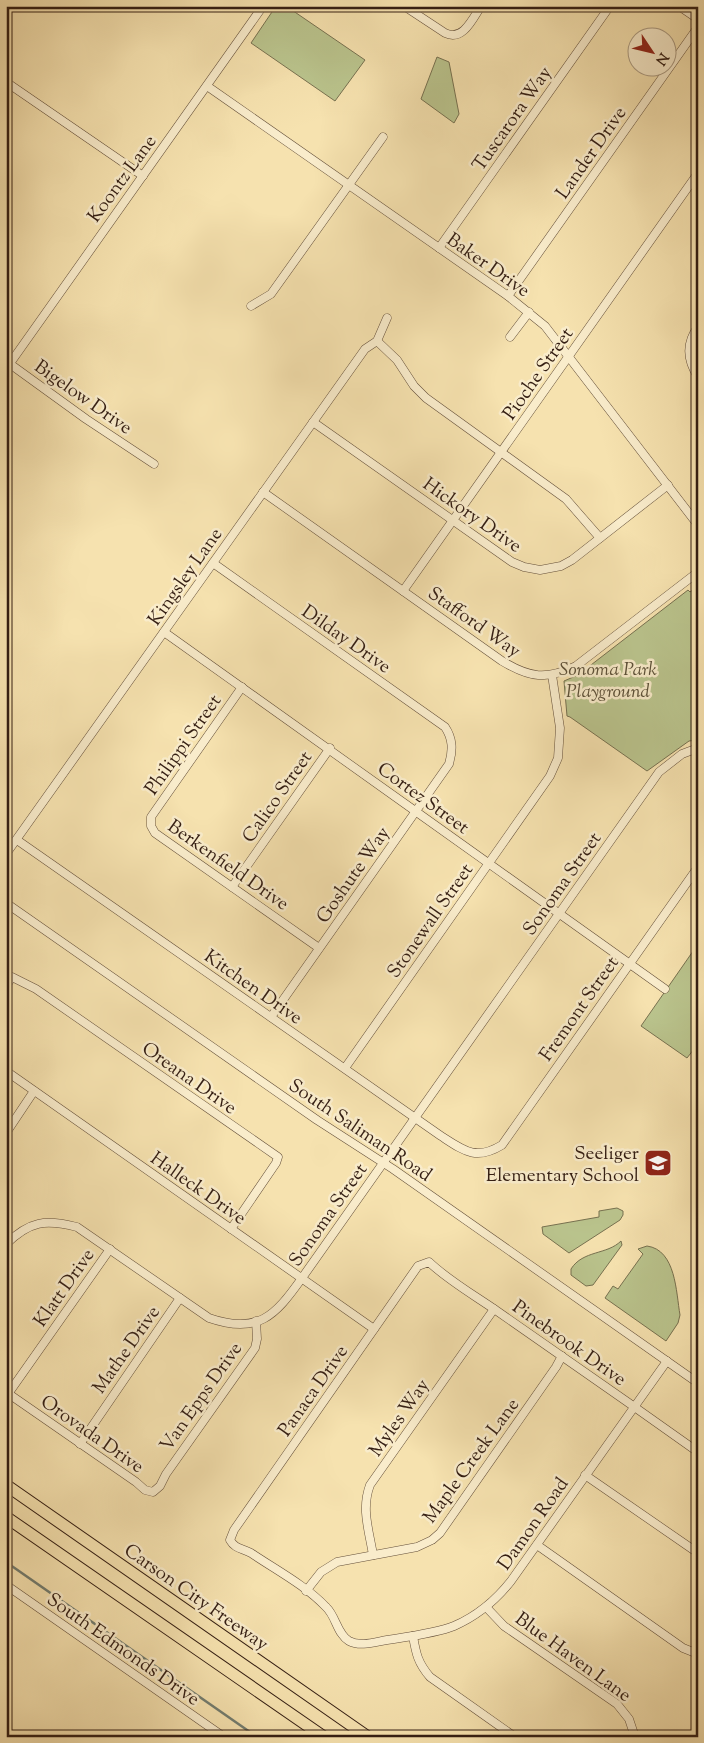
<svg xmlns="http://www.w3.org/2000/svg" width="704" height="1743" viewBox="0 0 704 1743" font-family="'Sorts Mill Goudy',serif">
<rect width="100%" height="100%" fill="#f6e2af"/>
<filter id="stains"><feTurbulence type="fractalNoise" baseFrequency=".004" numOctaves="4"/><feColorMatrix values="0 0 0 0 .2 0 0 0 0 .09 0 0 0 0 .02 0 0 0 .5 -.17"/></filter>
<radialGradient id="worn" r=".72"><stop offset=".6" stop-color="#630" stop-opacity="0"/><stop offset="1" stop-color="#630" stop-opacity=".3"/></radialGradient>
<!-- green -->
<g fill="#bac48d" stroke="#777150">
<polygon points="276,6 286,6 365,60 335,101 251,43"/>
<polygon points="437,57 449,62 459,114 454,123 421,99"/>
<polygon points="694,589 698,593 698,740 689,741 647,771 570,717 567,716 564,681 578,675 688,590 690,592"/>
<polygon points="698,944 698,1044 687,1058 641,1026"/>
<polygon points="617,1208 623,1211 623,1215 620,1220 569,1253 543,1234 542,1227 599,1217 599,1211"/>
<path d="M 621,1241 L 622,1245 L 593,1285 L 586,1286 L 571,1275 L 571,1269 C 583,1250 607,1255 621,1241 Z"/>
<path d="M 647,1246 C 676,1250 676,1292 680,1315 L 678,1323 L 666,1341 L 605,1298 L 613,1286 L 618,1289 L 643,1254 L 638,1249 Z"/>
</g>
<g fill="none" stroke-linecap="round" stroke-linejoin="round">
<!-- stream -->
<polyline stroke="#737d70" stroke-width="2.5" points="6,1562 257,1737"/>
<defs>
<g id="minor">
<path d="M 404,6 L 445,33 C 463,42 473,18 481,6"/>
<polyline points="679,6 698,19"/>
<polyline points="6,82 143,176"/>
<polyline points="207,86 508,296 545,326 698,525"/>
<polyline points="439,248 610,6"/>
<polyline points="508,296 698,27"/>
<polyline points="251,306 271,294 383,137"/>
<path d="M 698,327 C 686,343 687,360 698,377"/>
<polyline points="510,337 529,312"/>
<polyline points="377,341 397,360 414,386 426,398 566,499 600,538"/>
<polyline points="6,347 10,364 86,419 154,464"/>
<polyline points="6,369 263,6"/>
<polyline points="313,422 512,562 524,567 540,570 561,566 572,560 668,485"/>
<path d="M 263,492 L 502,661 C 530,678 546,680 576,666 L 698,572"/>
<path d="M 213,563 L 445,727 C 453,739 453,750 449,764 L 271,1017"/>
<polyline points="403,591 698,173"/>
<path d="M 164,632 C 332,750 497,871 665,989"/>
<polyline points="242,687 151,817 151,826 155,833 319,948"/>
<path d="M 17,840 L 441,1136 C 464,1151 476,1161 502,1145 L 698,867"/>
<polyline points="6,854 365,349 377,341 387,318"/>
<polyline points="232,887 330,748"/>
<polyline points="6,903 317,1120 393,1169 698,1383"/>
<polyline points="6,986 12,977 36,989 278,1157 276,1163 231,1229"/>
<polyline points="345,1068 550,776 558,758 560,728 552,675"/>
<polyline points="6,1071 374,1329"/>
<polyline points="6,1133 34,1091"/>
<path d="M 6,1244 C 30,1221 45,1219 77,1227 L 209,1318 C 258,1335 275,1316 302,1278 L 659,772 L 682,754 L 698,748"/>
<path d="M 667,1361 C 655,1378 642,1396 630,1413 L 511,1581 C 496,1600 477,1616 454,1626 C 437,1633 406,1637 387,1640 C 375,1642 360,1647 349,1641 C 337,1634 336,1616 326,1607 C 305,1585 276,1570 251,1553 C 242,1548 235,1549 230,1540 L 234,1530 L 418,1266 L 429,1262 C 449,1281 474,1295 497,1311 C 540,1341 583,1371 626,1401 C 650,1418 674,1435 698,1452"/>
<polyline points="6,1392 136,1482 145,1490 153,1492 160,1486 166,1474 255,1348 257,1339 256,1321"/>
<polyline points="8,1394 110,1249"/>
<polyline points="80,1444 180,1298"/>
<polyline points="585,1475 698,1553"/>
<polyline points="537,1545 683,1648 698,1654"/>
<path d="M 373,1555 C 369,1530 361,1509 370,1485 L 494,1309"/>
<polyline points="6,1585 224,1737"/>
<polyline points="306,1591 321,1572 337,1562 417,1547 432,1540 440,1533 556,1367 562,1356"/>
<polyline points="486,1607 504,1626 617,1704 629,1719 635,1737"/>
<path d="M 413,1636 C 416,1654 418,1663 430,1677 L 515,1737"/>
</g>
<g id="highway">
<polyline points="6,1485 368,1737"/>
<polyline points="6,1517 324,1737"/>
</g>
</defs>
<!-- minor casing -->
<use href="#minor" stroke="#644f3a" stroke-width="9"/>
<!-- highway casing -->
<use href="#highway" stroke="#341e13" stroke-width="13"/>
<!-- minor -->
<use href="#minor" stroke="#f9eccb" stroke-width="8"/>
<!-- highway -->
<use href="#highway" stroke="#f6e2af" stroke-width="11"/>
</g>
<!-- icons -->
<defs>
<symbol id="school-square" viewBox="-11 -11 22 22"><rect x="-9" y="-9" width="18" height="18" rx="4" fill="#8f2418" stroke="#f9eccb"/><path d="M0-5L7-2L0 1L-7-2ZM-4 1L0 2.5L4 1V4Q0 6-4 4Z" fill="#fff"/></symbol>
</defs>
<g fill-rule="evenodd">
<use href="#school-square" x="642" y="1147" width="32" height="32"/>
</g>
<g text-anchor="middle" stroke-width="5" stroke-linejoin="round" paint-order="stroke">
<!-- street labels -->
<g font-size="19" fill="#341e13" stroke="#f9eccb">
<text transform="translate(511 118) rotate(-55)" y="7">Tuscarora Way</text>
<text transform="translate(590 152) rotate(-55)" y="7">Lander Drive</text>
<text transform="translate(121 178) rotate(-54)" y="7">Koontz Lane</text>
<text transform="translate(489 264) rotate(35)" y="7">Baker Drive</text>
<text transform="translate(537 373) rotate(-55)" y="7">Pioche Street</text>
<text transform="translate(84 396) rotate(35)" y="7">Bigelow Drive</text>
<text transform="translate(473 514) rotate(35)" y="7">Hickory Drive</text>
<text transform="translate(184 576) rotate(-55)" y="7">Kingsley Lane</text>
<text transform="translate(475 621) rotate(35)" y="7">Stafford Way</text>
<text transform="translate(347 638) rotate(35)" y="7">Dilday Drive</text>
<text transform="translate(182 744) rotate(-55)" y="7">Philippi Street</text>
<text transform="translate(276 796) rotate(-55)" y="7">Calico Street</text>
<text transform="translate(424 797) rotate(36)" y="7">Cortez Street</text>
<text transform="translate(229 864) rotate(35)" y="7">Berkenfield Drive</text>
<text transform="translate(352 874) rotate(-55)" y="7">Goshute Way</text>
<text transform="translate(561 883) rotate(-55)" y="7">Sonoma Street</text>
<text transform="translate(429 920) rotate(-55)" y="7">Stonewall Street</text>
<text transform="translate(254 986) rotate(35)" y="7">Kitchen Drive</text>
<text transform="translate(578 1008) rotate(-55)" y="7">Fremont Street</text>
<text transform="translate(190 1077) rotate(35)" y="7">Oreana Drive</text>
<text transform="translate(361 1129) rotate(34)" y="7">South Saliman Road</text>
<text transform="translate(199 1187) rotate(35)" y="7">Halleck Drive</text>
<text transform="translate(327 1214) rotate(-55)" y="7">Sonoma Street</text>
<text transform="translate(63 1287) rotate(-55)" y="7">Klatt Drive</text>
<text transform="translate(570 1342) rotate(35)" y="7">Pinebrook Drive</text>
<text transform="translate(125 1349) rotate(-55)" y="7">Mathe Drive</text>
<text transform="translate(312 1390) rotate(-55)" y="7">Panaca Drive</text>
<text transform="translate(200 1396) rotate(-55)" y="7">Van Epps Drive</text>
<text transform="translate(398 1417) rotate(-55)" y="7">Myles Way</text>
<text transform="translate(93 1433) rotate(35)" y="7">Orovada Drive</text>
<text transform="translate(470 1460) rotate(-54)" y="7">Maple Creek Lane</text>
<text transform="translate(532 1523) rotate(-55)" y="7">Damon Road</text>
<text transform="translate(197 1596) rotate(35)" y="7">Carson City Freeway</text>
<text transform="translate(124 1648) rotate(35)" y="7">South Edmonds Drive</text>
<text transform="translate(574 1656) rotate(36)" y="7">Blue Haven Lane</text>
</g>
<!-- park labels -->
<g font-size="19" font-style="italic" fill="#5c5038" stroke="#f9eccb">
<text x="608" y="675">Sonoma Park<tspan x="608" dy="22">Playground</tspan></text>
</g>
<!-- poi labels -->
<g font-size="19" fill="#341e13" stroke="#f9eccb" text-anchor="end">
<text x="639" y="1159">Seeliger<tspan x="639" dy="22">Elementary School</tspan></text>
</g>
</g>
<!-- margin -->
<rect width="704" height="1743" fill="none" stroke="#f6e2af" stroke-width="25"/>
<rect x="8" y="8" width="689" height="1728" fill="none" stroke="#341e13" stroke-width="2.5"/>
<rect x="12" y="12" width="679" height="1718" fill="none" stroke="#341e13"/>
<!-- north arrow -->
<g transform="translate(652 52) rotate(125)"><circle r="24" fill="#f9eccb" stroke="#aa9a81"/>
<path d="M0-4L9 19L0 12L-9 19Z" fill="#8f2418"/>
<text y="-8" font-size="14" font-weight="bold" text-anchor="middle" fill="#341e13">N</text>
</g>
<rect width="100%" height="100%" filter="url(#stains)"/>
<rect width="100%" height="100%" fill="url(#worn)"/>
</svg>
